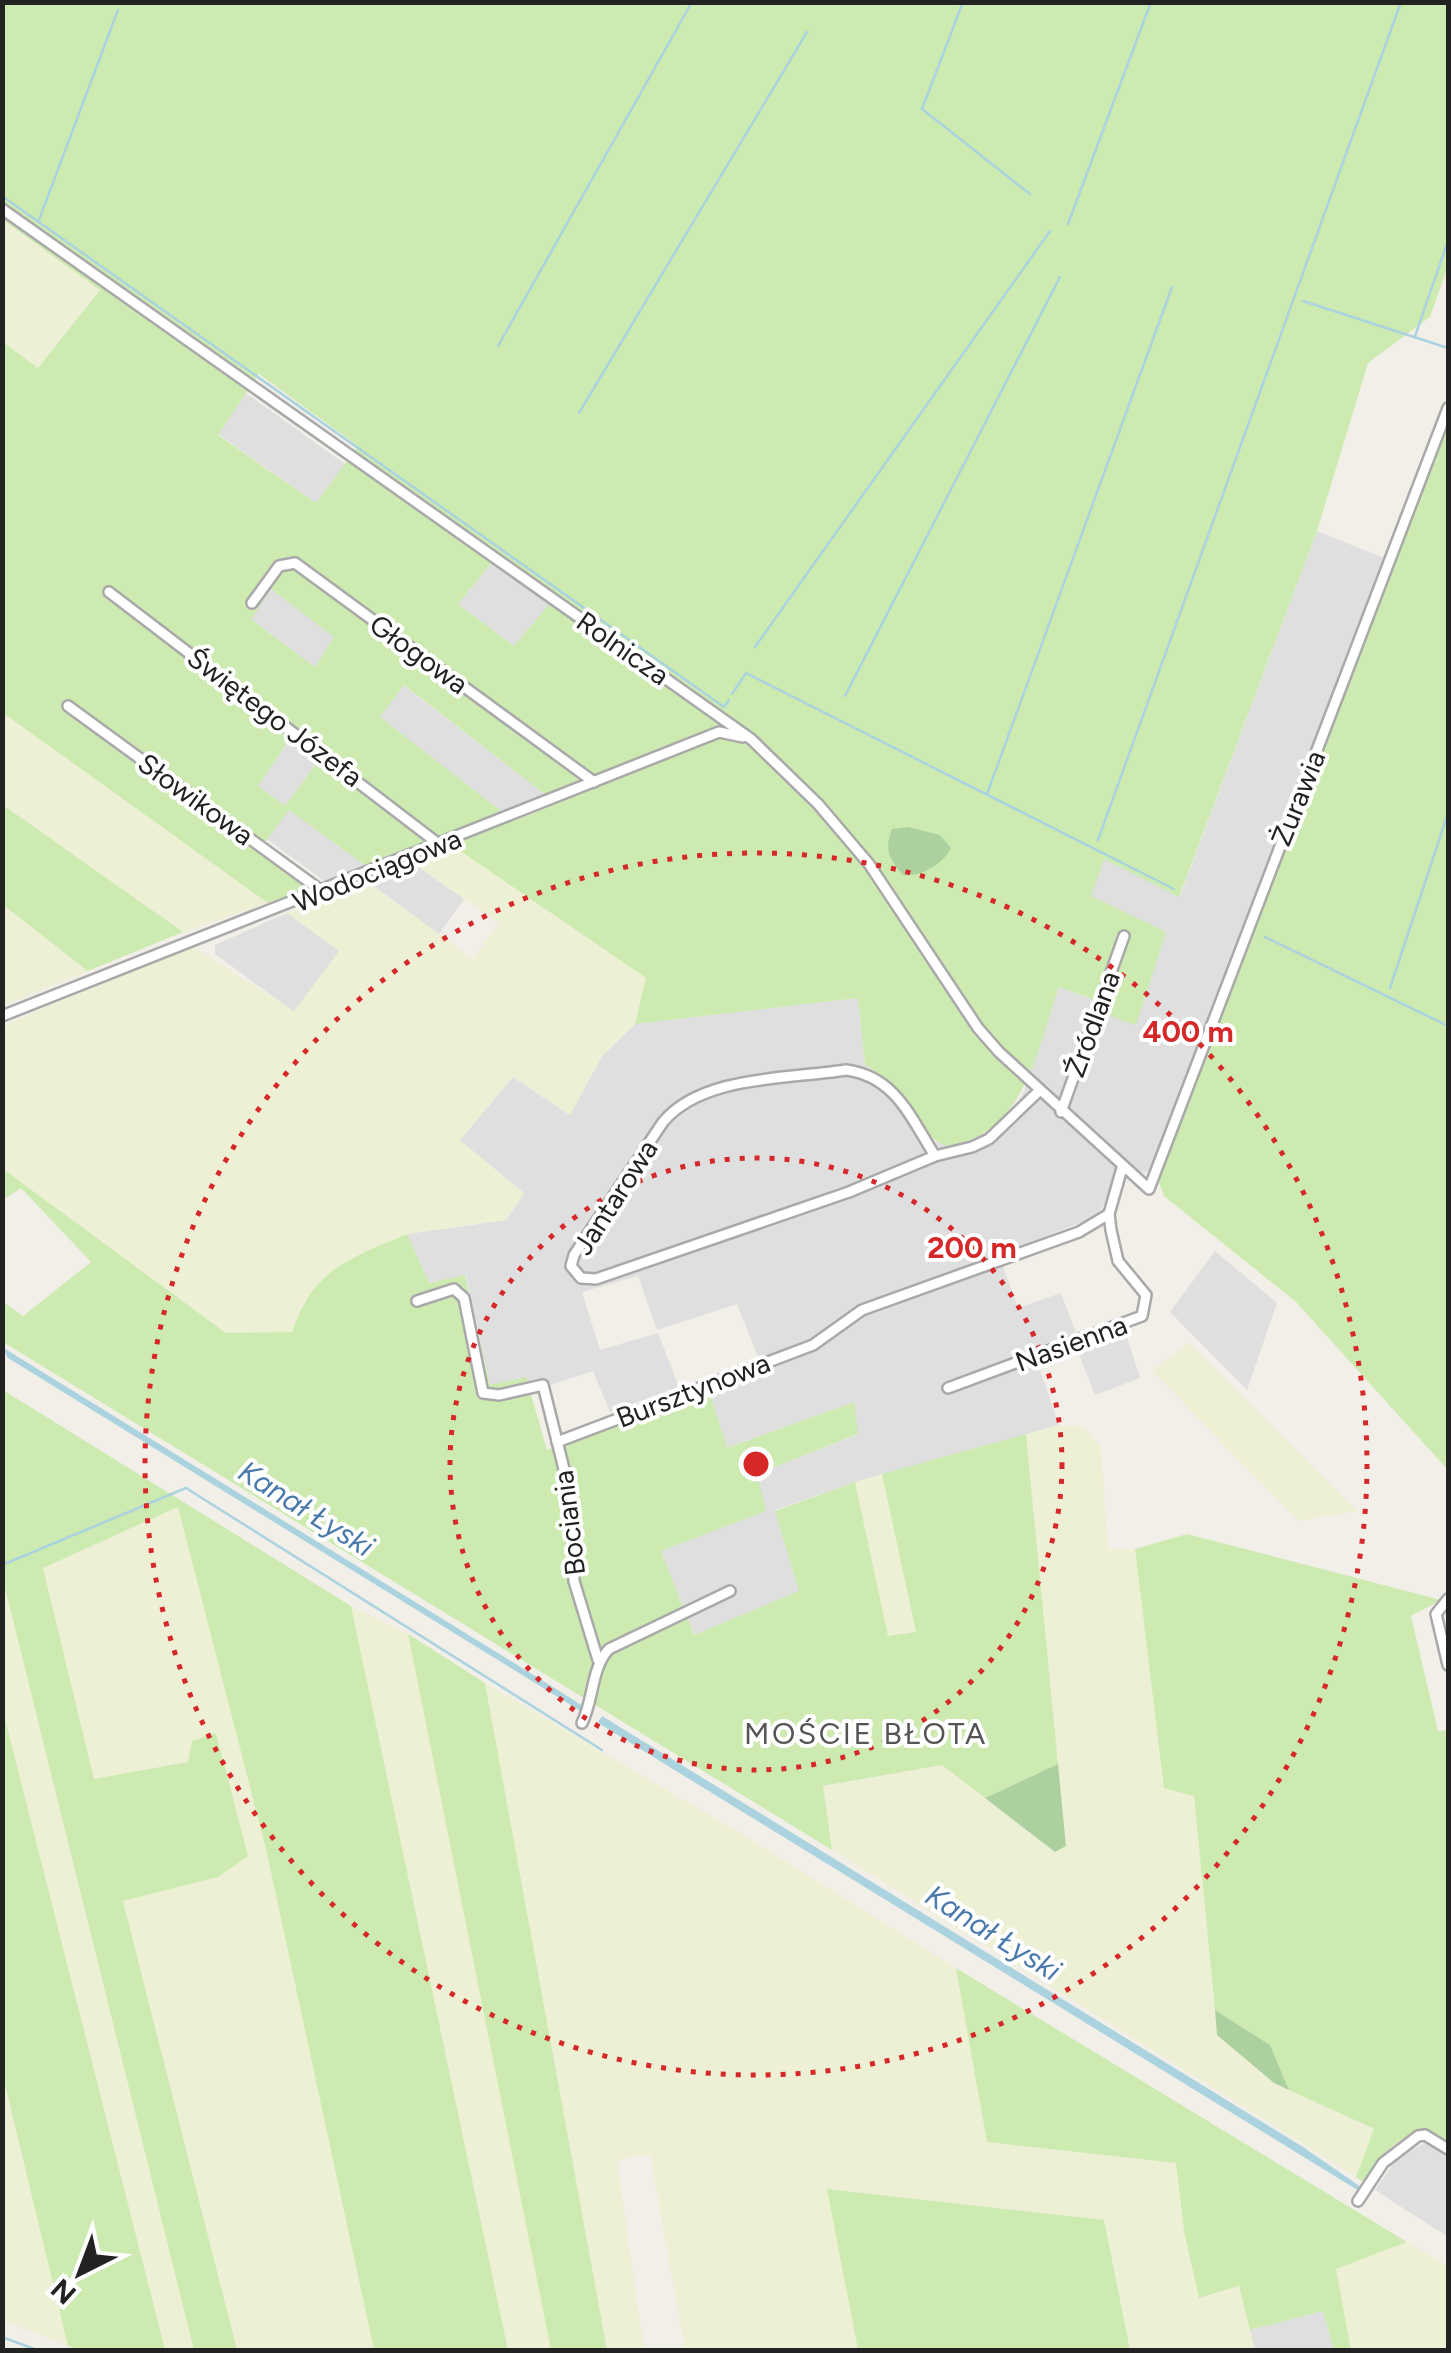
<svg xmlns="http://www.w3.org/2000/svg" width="1451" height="2353" viewBox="0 0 1451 2353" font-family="Figtree,sans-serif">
<rect width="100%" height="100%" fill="#f2efe9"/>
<!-- residential -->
<g fill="#e0dfdf">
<polygon points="246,393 345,464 316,503 218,434"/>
<polygon points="1317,531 1391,561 1244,924 1150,1170 1142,1173 1119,1156 1106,1201 1096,1216 999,1255 1018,1308 1061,1293 1078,1338 1034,1353 1059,1425 855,1482 775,1510 799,1591 694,1635 661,1551 765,1511 757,1474 857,1435 854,1402 726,1448 708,1387 762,1367 737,1304 657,1330 638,1276 582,1292 600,1350 658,1333 679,1387 610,1412 593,1371 532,1391 490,1385 466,1276 429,1283 407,1234 506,1220 524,1193 459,1141 513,1077 570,1115 602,1056 635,1024 858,998 865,1065 881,1073 936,1142 1007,1115 1023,1094 1059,987 1096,1001 1092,1010 1135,1024 1090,896 1104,858 1180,896"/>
<polygon points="494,560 552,602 514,646 458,604"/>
<polygon points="271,588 335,637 315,667 250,618"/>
<polygon points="403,685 546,795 504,813 379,717"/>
<polygon points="291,738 320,758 285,806 257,787"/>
<polygon points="288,809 366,866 326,882 267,839"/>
<polygon points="417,866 464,899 439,934 368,882"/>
<polygon points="287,913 340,951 294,1012 215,954 215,945"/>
<polygon points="1215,1251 1277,1303 1247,1390 1170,1312"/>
<polygon points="1125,1331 1140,1378 1095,1395 1077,1349"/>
<polygon points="1427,2142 1448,2155 1448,2237 1375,2190 1399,2156"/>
<polygon points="1323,2311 1334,2350 1255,2350 1250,2330"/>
</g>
<!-- farmland -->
<g fill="#eef0d5">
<polygon points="3,220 100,289 38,368 3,342"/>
<polygon points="3,713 268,903 183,932 3,805"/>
<polygon points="458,849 646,978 635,1024 602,1056 570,1115 513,1077 460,1140 524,1193 506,1220 407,1234 352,1257 302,1303 293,1332 226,1333 3,1169 3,1026 189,944 294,1011 339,951 287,913 368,882 473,959 499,923 417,866"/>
<polygon points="2,905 88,971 8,1004 3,999"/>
<polygon points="1189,1342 1357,1511 1299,1521 1152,1371"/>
<polygon points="1059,1425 1084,1427 1101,1448 1108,1549 1135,1549 1164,1787 1194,1796 1217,2035 1274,2083 1374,2130 1356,2177 832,1850 822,1787 942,1765 1054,1852 1066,1846 1026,1434"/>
<polygon points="882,1474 916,1632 888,1636 855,1482"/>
<polygon points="179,1507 266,1849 374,2350 237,2350 123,1900 218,1877 188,1762 94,1779 43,1568"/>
<polygon points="2,1580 3,1580 194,2350 165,2350 3,1711"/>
<polygon points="351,1606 408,1634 551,2350 508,2350"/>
<polygon points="485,1683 747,1837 956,1968 987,2142 1176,2163 1184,2231 1200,2298 1239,2286 1255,2350 1130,2350 1103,2220 828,2189 858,2350 685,2350 650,2154 617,2160 644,2350 607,2350"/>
<polygon points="3,2076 68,2346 3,2320"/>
<polygon points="1407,2242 1448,2266 1448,2350 1351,2350 1335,2269"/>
</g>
<!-- grass -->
<g fill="#cdebb0" fill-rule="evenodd">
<path d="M 2,3 L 1448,3 L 1448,266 L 1430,317 L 1368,363 L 1317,531 L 1179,897 L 1104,859 L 1091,896 L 1166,932 L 1136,1025 L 1092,1010 L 1095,1000 L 1059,987 C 1037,1050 1025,1134 947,1146 C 911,1133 901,1082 865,1065 L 858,998 L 635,1024 L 646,978 L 440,837 L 366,866 L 289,810 L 260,849 L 312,888 L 268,903 L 3,713 L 3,342 L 38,368 L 100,290 L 3,220 ZM 259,374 L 358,446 L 316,503 L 218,435 ZM 499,554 L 556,596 L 514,646 L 458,604 ZM 271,589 L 334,637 L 315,667 L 251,619 ZM 404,685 L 556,803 L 556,804 L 514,821 L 380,717 ZM 297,728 L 326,750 L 285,806 L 258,786 Z"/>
<polygon points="1448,408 1448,1470 1296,1302 1164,1196 1158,1179"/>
<polygon points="3,805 183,932 88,971 3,905"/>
<path d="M 3,1169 L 226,1333 L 292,1332 C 313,1269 350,1258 407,1234 L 429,1283 L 465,1275 L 490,1385 L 526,1377 L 547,1450 L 708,1387 L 727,1448 L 854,1402 L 858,1434 L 757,1474 L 766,1511 L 661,1551 L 694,1635 L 799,1591 L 775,1511 L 855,1482 L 888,1636 L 916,1632 L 882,1474 L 1026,1434 L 1058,1764 L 985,1798 L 942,1765 L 823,1786 L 832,1850 L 3,1342 L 2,1301 L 23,1316 L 91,1262 L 21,1188 L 3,1200 Z"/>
<polygon points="3,1390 351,1606 508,2350 374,2350 266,1849 178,1507 43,1568 94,1779 188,1762 192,1741 216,1733 248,1856 218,1877 123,1901 237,2350 194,2350 3,1580"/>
<path d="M 1187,1534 L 1441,1600 L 1411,1616 L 1438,1731 L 1448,1730 L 1448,2141 C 1412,2118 1382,2150 1365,2183 L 1356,2177 L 1374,2129 L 1289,2090 L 1270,2045 L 1215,2010 L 1194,1796 L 1164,1788 L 1135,1549 Z"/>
<polygon points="408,1634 485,1683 607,2350 551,2350"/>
<polygon points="3,1711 165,2350 79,2350 68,2346 3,2076"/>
<polygon points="956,1968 1407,2242 1336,2269 1351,2350 1334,2350 1323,2311 1250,2330 1239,2286 1199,2298 1184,2231 1176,2163 987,2142"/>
<polygon points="827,2189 1104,2220 1130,2350 858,2350"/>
</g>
<!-- forest -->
<g fill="#add19e">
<path d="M 908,827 L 940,835 L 951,848 C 943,864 921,877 903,875 C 889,859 884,850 892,829 Z"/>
<polygon points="1058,1764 1066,1846 1055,1852 985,1798"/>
<polygon points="1215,2010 1270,2045 1289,2090 1274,2083 1217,2035"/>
</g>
<!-- water -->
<g fill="#aad3df">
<polygon points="2,1347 569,1697 584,1707 582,1712 8,1358"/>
<polygon points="602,1716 1303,2147 1361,2187 1359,2191 603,1726 598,1722"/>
</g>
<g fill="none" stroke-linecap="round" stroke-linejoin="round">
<!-- stream -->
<g stroke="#aad3df" stroke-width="2.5">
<polyline points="963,2 922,109 1030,194"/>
<polyline points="120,4 121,2"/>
<polyline points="2,196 724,707 729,700"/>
<polyline points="39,220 118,10"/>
<polyline points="1068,224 1151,2"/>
<polyline points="1303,301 1448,348"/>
<polyline points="1415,336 1448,241"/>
<polyline points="498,346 692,2"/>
<polyline points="579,413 807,32"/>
<polyline points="755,647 1050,231"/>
<polyline points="732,694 746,673 1174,889"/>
<polyline points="845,696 1060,277"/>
<polyline points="987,794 1172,287"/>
<polyline points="1098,840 1401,2"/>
<polyline points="1265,937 1448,1026"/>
<polyline points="1390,988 1448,813"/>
<polyline points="2,1565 186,1488 602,1750"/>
<polyline points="2,2337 37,2350"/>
</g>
<defs>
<g id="street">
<polyline points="2,209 751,739 818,804 869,864 978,1028 999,1052 1149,1189 1448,408"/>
<polyline points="109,592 440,845"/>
<polyline points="252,603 279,566 295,563 594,782"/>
<polyline points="68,706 323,892"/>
<polyline points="2,1016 719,732 743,737"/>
<polyline points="1061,1112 1124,936"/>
<path d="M 935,1156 C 911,1118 895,1076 846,1070 C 790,1079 702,1075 663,1122 L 574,1255 L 571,1266 L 581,1278 L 596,1279 L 849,1192 L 935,1156 L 972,1147 L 989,1139 L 1039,1091"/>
<polyline points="417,1301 454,1289 464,1298 483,1393 499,1395 543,1385 571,1497 574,1581 598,1660"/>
<polyline points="948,1388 1142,1316 1146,1295 1118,1261 1111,1230 1109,1214 1122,1168"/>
<polyline points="557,1442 813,1345 862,1310 1079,1232 1109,1214"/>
<polyline points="1448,1599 1436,1614 1448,1665"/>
<path d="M 582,1723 C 594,1699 591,1668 609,1649 L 730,1591"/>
<polyline points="1358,2201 1383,2163 1418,2136 1425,2135 1448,2149"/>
</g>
</defs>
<!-- street casing -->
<use href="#street" stroke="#a9a9a9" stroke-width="14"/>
<!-- street -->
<use href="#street" stroke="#fff" stroke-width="9"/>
</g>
<!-- distance rings -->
<g fill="none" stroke="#d62828" stroke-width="5" stroke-dasharray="5 10">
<circle cx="756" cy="1464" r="306"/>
<circle cx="756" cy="1464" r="611"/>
</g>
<g text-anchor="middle" stroke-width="8" stroke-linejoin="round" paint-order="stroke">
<!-- street labels -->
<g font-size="28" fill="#222" stroke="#fff">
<text transform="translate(623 648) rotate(35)" y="10">Rolnicza</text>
<text transform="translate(419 654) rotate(36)" y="10">Głogowa</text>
<text transform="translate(275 717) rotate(37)" y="10">Świętego Józefa</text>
<text transform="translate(1298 798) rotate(-68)" y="10">Żurawia</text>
<text transform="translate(196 799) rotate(36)" y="10">Słowikowa</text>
<text transform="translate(377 870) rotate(-22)" y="10">Wodociągowa</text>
<text transform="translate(1092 1024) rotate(-70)" y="10">Źródlana</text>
<text transform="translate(615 1197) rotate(-57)" y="10">Jantarowa</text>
<text transform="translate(1071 1343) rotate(-20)" y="10">Nasienna</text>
<text transform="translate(693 1390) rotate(-21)" y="10">Bursztynowa</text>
<text transform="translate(569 1523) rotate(-97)" y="10">Bociania</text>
</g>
<!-- water labels -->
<g font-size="30" font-style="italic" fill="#4a7aab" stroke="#fff">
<text transform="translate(306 1509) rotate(32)" y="10">Kanał Łyski</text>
<text transform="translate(993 1933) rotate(32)" y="10">Kanał Łyski</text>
</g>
<!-- neighbourhood labels -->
<g font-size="30" letter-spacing="2.5" fill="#555" stroke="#fff">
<text x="866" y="1744">MOŚCIE BŁOTA</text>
</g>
</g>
<circle cx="756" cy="1464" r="15" fill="#d62828" stroke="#fff" stroke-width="5"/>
<g font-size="30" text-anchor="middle" font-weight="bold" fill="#d62828" stroke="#fff" stroke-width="8" stroke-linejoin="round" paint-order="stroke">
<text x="1188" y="1042">400 m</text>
<text x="972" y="1258">200 m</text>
</g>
<!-- border -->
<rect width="1451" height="2353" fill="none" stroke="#222222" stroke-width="10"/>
<!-- north arrow -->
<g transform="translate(80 2273) rotate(222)" stroke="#ffffff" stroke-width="8" paint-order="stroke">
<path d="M0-8L18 38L0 25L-18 38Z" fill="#222222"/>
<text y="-15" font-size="28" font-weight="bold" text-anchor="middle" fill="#222222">N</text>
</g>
</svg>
